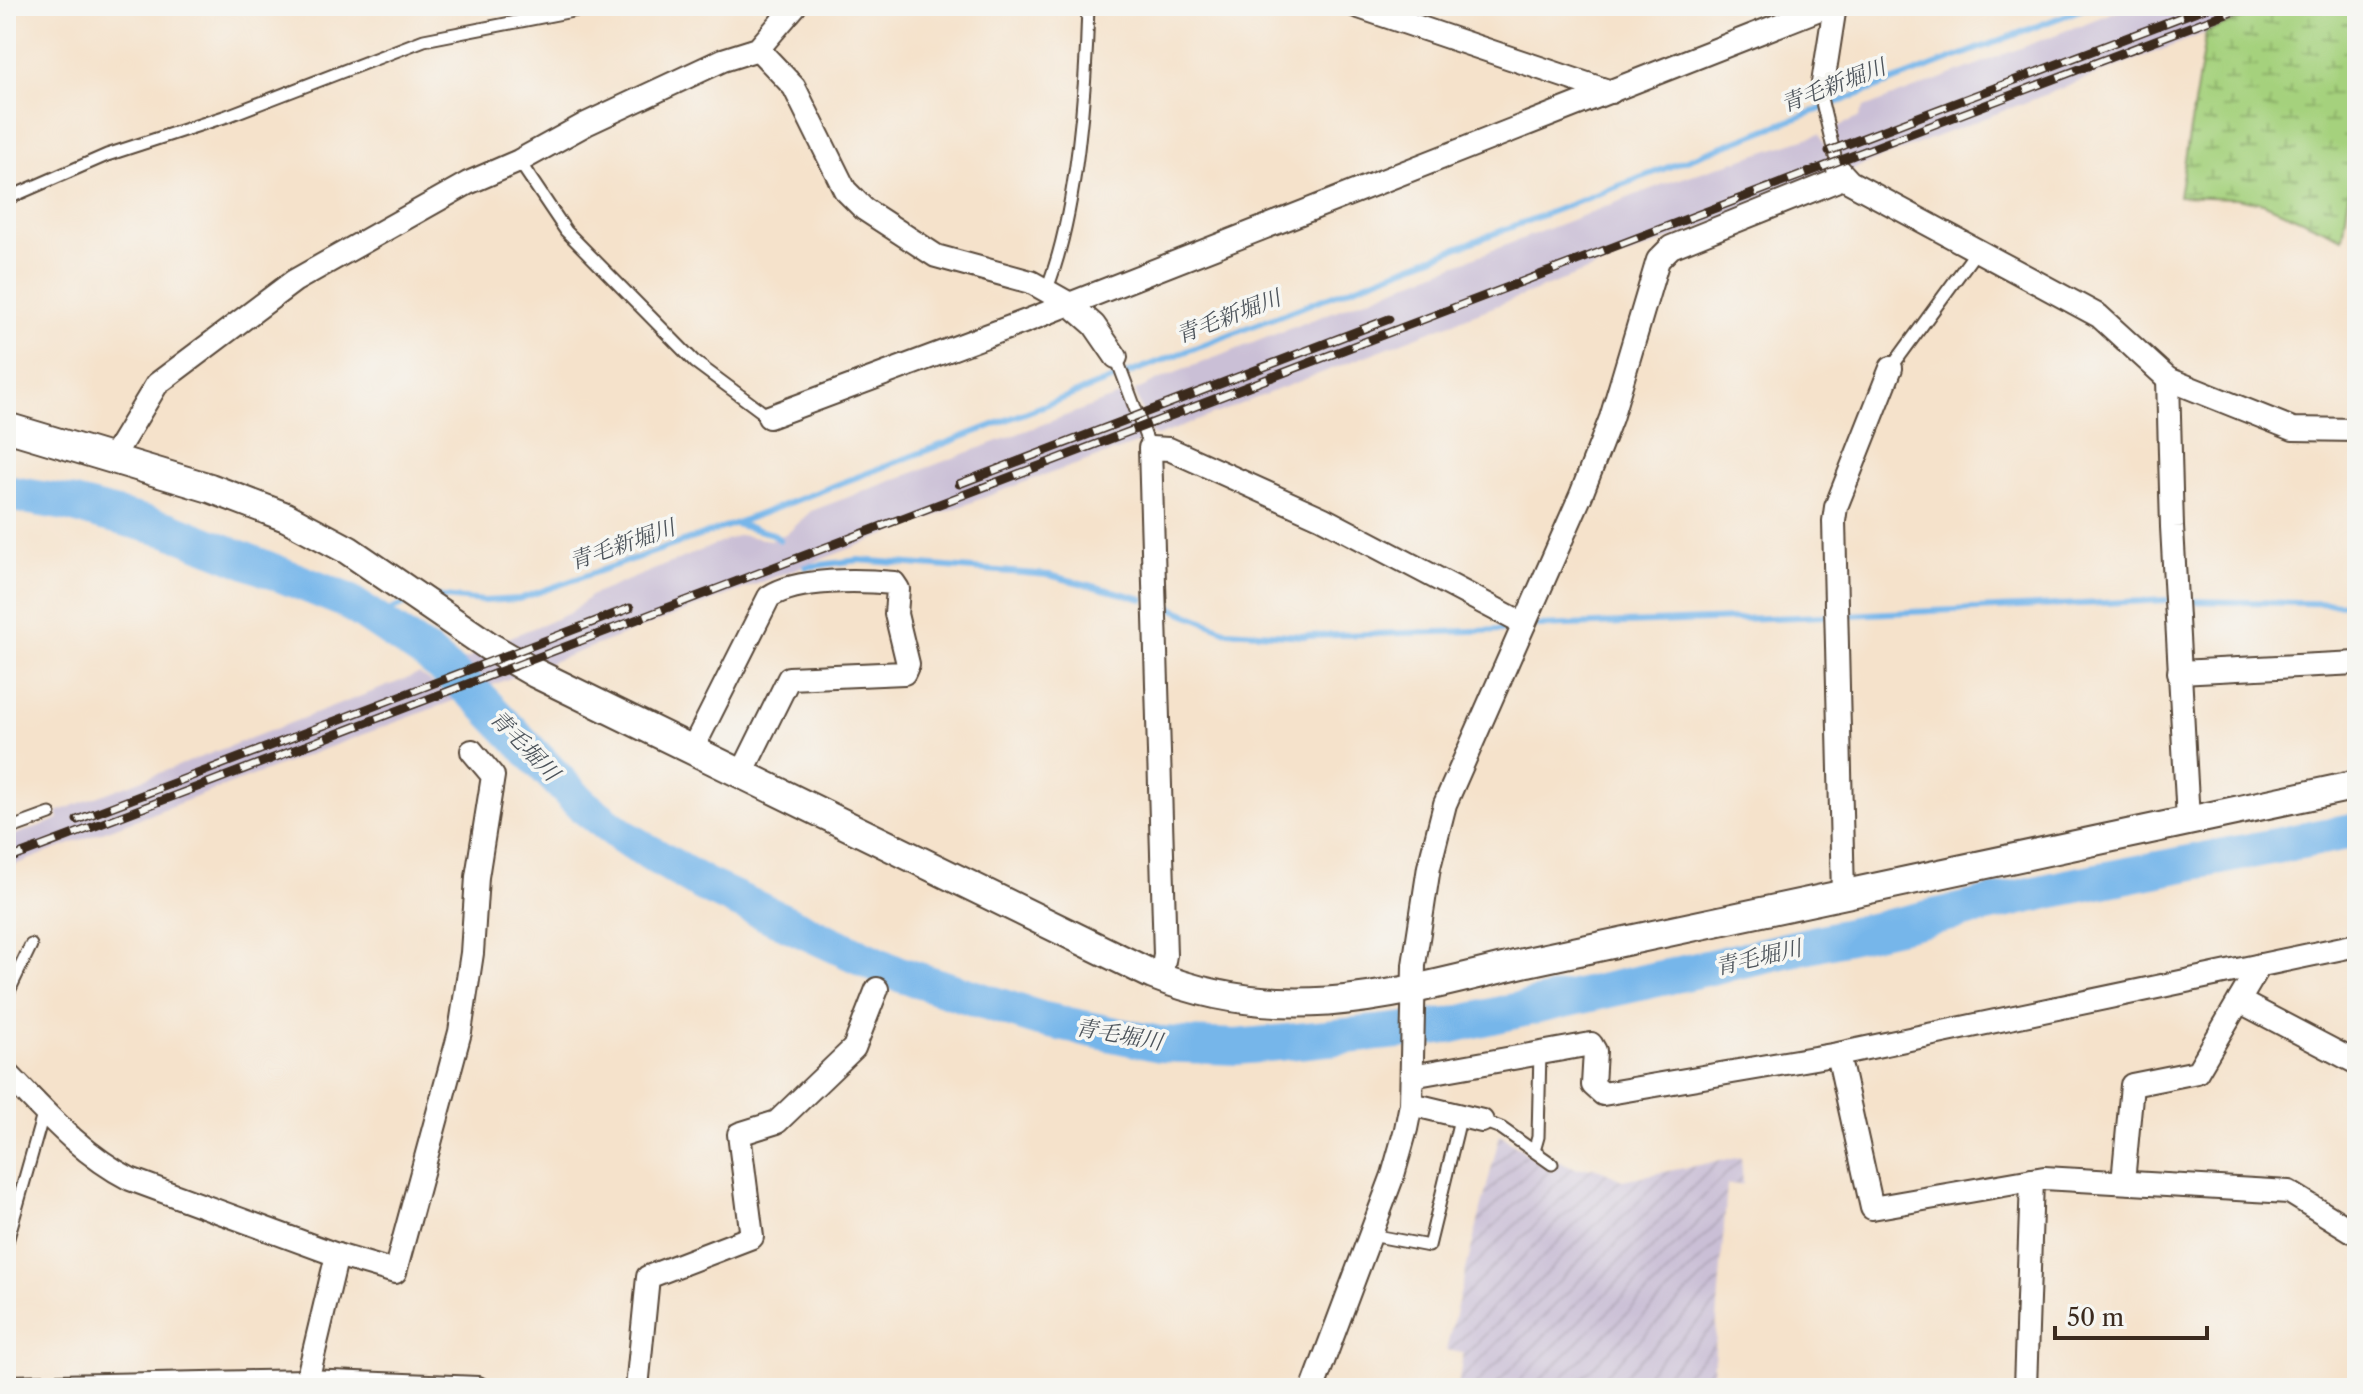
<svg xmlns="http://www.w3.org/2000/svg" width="2363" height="1394" viewBox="0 0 2363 1394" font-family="'Libre Caslon Text','Noto Serif JP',serif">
<defs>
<pattern id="industrial-furrows" width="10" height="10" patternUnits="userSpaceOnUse" patternTransform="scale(2)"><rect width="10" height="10" fill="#cabfd6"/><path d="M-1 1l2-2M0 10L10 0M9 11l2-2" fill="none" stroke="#aea4b7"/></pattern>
<pattern id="wetland-marsh" width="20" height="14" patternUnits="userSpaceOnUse" patternTransform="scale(2)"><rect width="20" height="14" fill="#a5d17d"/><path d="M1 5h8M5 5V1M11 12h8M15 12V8" fill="none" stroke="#8a6"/></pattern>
</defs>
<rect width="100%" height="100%" fill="#f6f6f2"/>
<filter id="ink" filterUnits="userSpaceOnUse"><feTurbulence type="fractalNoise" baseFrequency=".0125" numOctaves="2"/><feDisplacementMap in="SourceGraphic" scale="16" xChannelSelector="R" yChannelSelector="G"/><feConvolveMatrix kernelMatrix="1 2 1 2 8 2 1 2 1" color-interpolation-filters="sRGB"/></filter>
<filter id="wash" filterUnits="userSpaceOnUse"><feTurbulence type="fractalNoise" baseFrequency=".006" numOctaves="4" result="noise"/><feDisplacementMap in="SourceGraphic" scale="32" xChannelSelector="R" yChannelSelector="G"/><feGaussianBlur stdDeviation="1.8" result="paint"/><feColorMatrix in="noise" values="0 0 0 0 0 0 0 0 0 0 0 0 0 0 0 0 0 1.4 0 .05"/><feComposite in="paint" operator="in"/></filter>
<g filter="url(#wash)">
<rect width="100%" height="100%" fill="#f5e2cb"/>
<!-- industrial -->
<polygon fill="url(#industrial-furrows)" points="1500,1134 1552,1172 1559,1161 1578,1169 1594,1167 1622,1180 1741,1157 1743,1184 1727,1185 1712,1388 1458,1388 1463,1353 1446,1350"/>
<!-- railway -->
<g fill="#cabfd6">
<polygon points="2130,6 2275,6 1850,170 1844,167 1832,129 1858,118 1864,108"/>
<polygon points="1820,134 1832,166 1824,180 1157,436 1149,433 1135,391 1167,376 1664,184"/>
<polygon points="1124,394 1141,436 1139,443 1022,483 544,665 503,640 570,613 592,595 739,535 770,540 788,533 811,511"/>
<polygon points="477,650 520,674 490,686 457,662 470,658"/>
<polygon points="419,674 455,700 6,868 6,838 59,819 57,812"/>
</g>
<!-- wetland -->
<polygon fill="url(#wetland-marsh)" stroke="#707e4e" stroke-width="2" points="2275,6 2357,6 2357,138 2343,238 2263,203 2236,198 2179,196 2206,32"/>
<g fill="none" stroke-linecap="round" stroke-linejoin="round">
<!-- stream -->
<g stroke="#76b6ea" stroke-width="6">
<polyline points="735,524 773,534 780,540"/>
<polyline points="806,567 858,560 1049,575 1143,599"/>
<polyline points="434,596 484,601 519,599 734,524 2090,6"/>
<polyline points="2186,601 2357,604"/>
<polyline points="1162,604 1227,631 1304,636 1504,630"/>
<polyline points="1846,615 2167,600"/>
<polyline points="370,618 408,603"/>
<polyline points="1538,626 1825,616"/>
</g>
<!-- river -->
<polyline stroke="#76b6ea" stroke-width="36" points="6,493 66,503 170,530 347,601 431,657 479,698 582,805 625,838 703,884 893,972 1040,1019 1160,1044 1237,1047 1448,1026 2062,888 2357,830"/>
</g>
</g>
<g filter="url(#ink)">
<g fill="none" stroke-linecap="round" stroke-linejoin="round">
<defs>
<g id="service">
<polyline points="1823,83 1820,94 1838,169"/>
<polyline points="519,161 566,231 695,362 769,417"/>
<polyline points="6,199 107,155 227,116 424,40 598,6"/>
<path d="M 1046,291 C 1077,215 1086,89 1088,6"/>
<polyline points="1116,357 1150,448"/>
<polyline points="1891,368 1978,249"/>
<polyline points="6,830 50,814"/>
<polyline points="6,997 31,945"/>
<polyline points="1482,1121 1501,1128 1552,1164"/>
<polyline points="1534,1151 1538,1137 1540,1051"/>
<polyline points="1371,1235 1429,1246 1461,1115"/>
<polyline points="6,1245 44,1111"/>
</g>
<g id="minor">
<polyline points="1356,6 1611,92"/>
<polyline points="758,49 794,87 845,190 864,209 936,256 1031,282 1070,304 1094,325 1116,357"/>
<polyline points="1823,83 1835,6"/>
<polyline points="1838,169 1850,182 2099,316 2168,379 2293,429 2357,430"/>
<polyline points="2168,379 2172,527 2188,820"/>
<polyline points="769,417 1029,320 1827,6"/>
<polyline points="111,460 157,384 294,281 468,183 519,161 586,124 723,60 758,49 795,6"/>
<polyline points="2179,672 2357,663"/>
<path d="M 693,748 L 769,597 C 797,578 861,580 894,583 L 898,589 L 896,614 L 908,664 L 904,673 L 789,678 L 742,773"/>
<polyline points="1843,895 1834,521 1836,507 1891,368"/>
<polyline points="1161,978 1165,955 1150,448 1169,449 1322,518 1524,624"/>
<polyline points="2239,1001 2357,1063"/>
<polyline points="1838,1054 1872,1208 2044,1178 2289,1192 2357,1234"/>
<path d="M 6,1072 C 45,1112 80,1153 130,1179 L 337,1255 L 395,1272 L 460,1032 L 472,953 L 477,877 L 493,776 L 472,751"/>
<polyline points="1412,1076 1591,1044 1595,1051 1593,1085 1603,1094 1838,1054 2357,945"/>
<polyline points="1411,1104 1482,1121"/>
<polyline points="2123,1182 2132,1085 2197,1072 2260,965"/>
<polyline points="307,1381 337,1255"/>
<polyline points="6,1387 307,1381 478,1388"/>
<polyline points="637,1388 648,1277 752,1237 739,1134 777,1122 854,1048 877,989"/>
<polyline points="1313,1388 1393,1175 1406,1129 1411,1104 1414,965 1429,867 1445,804 1581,495 1611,418 1658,260 1671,247 1843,178"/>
<polyline points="2025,1388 2032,1180"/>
</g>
<path id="tertiary" d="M 6,427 L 210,488 L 286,517 L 348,550 L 490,647 L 535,673 L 1153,975 C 1285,1028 1396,994 1527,962 L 2357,785"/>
</defs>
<!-- service casing -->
<use href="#service" stroke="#574638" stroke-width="15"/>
<!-- minor casing -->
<use href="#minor" stroke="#574638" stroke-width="26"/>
<!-- tertiary casing -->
<use href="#tertiary" stroke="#574638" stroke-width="32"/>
<!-- service -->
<use href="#service" stroke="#fff" stroke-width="11"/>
<!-- minor -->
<use href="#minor" stroke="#fff" stroke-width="22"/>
<!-- tertiary -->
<use href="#tertiary" stroke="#fff" stroke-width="28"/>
<defs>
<g id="rail">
<polyline points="1829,151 2210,6"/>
<polyline points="959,484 1389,319"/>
<polyline points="77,820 630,608"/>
<polyline points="6,860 2245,6"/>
</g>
</defs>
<!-- rail casing -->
<use href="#rail" stroke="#3b2a1e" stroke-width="9"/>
<!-- rail -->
<use href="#rail" stroke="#f6f6f2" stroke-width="6" stroke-dasharray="18" stroke-linecap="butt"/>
</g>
</g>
<g text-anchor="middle" stroke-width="7" stroke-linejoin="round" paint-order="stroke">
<!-- water labels -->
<g font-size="22" font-style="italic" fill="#4d545b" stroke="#f6f6f2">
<text transform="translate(1833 85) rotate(-21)" y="8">青毛新堀川</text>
<text transform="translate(1228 316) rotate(-21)" y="8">青毛新堀川</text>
<text transform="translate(622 544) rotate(-19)" y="8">青毛新堀川</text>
<text transform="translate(525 745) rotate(46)" y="8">青毛堀川</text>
<text transform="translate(1758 957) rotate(-13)" y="8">青毛堀川</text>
<text transform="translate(1119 1034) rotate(10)" y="8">青毛堀川</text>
</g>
</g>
<!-- margin -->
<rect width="2363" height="1394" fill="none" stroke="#f6f6f2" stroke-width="32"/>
<!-- scale -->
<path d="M2055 1326v12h152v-12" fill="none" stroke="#3b2a1e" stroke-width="4"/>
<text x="2067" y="1326" font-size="24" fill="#3b2a1e" stroke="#f6f6f2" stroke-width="6" paint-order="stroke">50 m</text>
</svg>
